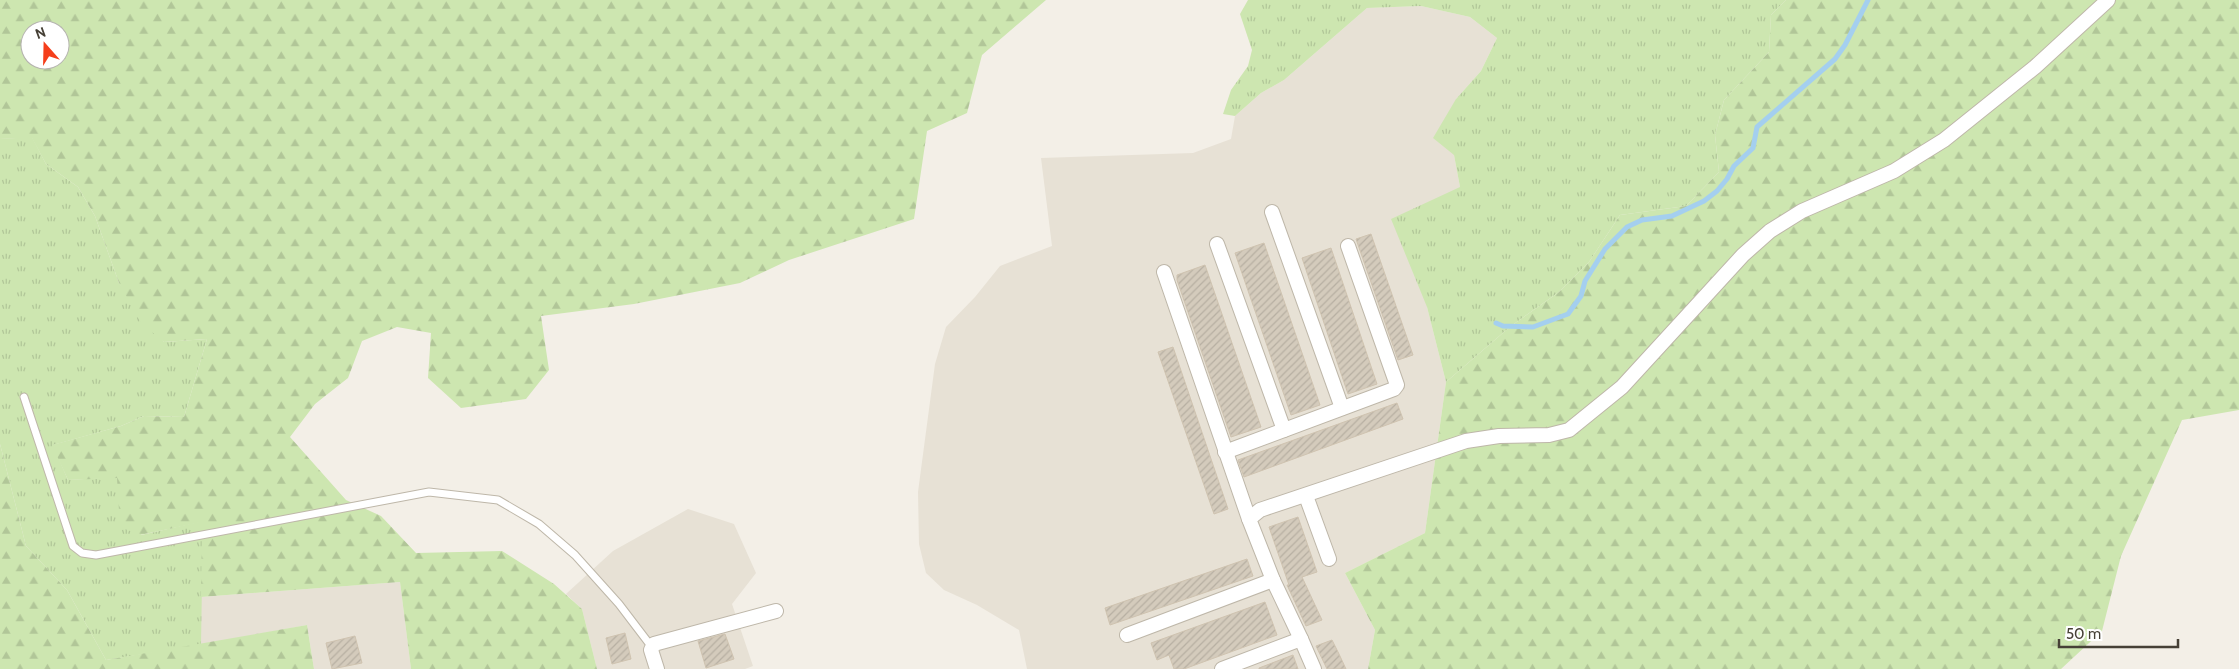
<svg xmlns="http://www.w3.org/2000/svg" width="2239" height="669" viewBox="0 0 2239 669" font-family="Cabin,sans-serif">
<defs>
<pattern id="grass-tufts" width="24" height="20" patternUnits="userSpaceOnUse" patternTransform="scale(1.25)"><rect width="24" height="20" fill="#cde6b0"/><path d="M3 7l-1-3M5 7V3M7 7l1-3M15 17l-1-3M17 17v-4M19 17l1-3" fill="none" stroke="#b1c698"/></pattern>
<pattern id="forest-firs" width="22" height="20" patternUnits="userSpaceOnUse" patternTransform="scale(1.25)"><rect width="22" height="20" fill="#cde6b0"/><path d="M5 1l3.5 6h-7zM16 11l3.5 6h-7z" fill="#b1c698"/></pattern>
<pattern id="building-hatch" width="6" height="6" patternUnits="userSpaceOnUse" patternTransform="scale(1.25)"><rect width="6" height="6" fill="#d4cbbc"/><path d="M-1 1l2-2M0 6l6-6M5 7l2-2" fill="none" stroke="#b7afa2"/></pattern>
</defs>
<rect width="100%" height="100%" fill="#f3efe7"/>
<!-- residential -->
<g fill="#e7e1d5">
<polygon points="1421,6 1470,17 1497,38 1481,71 1456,99 1454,155 1460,187 1427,307 1446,382 1425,533 1345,573 1375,630 1368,669 1027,669 1019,630 977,605 944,590 926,573 919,544 918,492 935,364 946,327 975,297 1000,266 1052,246 1041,158 1193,153 1231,139 1235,116 1261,93 1284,80 1367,8"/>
<polygon points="688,509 734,524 756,573 732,604 753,666 745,669 597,669 582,609 566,594 613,551"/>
<polygon points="400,582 411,669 314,669 307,625 201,645 201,597"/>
</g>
<!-- grass -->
<g fill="url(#grass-tufts)">
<polygon points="1248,0 1786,0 1771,15 1769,52 1724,100 1715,135 1719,172 1686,206 1620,215 1589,262 1559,292 1511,326 1446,382 1427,307 1391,219 1460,187 1454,155 1433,138 1456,99 1481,71 1497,38 1470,17 1421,6 1367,8 1284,80 1261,93 1235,116 1223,114 1231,90 1248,66 1252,50 1240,14"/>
<polygon points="32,137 46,164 78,187 95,216 119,283 164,342 207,339 184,417 144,416 121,426 53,445 68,480 117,477 141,535 203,521 201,645 106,660 67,590 26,546 0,444 0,139"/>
</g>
<!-- forest -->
<g fill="url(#forest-firs)" fill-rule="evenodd">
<path d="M 0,0 L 1046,0 L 982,55 L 967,113 L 927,131 L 914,219 L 789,260 L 740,283 L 634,304 L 541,316 L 549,370 L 526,399 L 461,408 L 428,378 L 431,333 L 397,327 L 362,341 L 348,378 L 315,404 L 290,437 L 346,500 L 381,516 L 416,553 L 502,551 L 554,584 L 582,609 L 597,669 L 411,669 L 400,582 L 201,597 L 202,522 L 140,535 L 120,527 L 117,478 L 68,480 L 52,445 L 121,426 L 144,416 L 184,417 L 207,339 L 164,342 L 141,323 L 119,283 L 95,216 L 78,187 L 46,164 L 32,138 L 0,139 ZM 30,30 L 60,30 L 60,60 L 30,60 Z"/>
<polygon points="1786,0 2239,0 2239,410 2182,420 2121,556 2102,631 2061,669 1368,669 1375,630 1345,573 1425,533 1446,382 1511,326 1559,292 1589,262 1620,215 1686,206 1719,172 1715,135 1724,100 1769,52 1771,15"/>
<polygon points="0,444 26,546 67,590 106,660 307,625 314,669 0,669"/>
</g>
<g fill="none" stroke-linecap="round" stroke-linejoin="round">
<!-- stream -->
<polyline stroke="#a4cfef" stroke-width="5" points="1496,323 1503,326 1533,327 1568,314 1581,296 1585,281 1605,249 1627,227 1642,220 1672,216 1704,201 1717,191 1727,179 1734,166 1753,148 1757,127 1835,59 1845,45 1868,0"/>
</g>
<!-- building -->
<g fill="url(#building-hatch)" stroke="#cfc3b0">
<polygon points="1371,234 1413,355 1398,360 1356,239"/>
<polygon points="1264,243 1320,405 1291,415 1235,253"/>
<polygon points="1331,248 1377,384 1348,394 1302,258"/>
<polygon points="1205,265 1261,427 1231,437 1177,280 1177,275"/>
<polygon points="1173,347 1228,509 1214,514 1158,352"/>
<polygon points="1397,403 1403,419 1244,477 1238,460"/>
<polygon points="1298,517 1317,572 1302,577 1322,620 1306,626 1287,585 1289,585 1269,527"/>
<polygon points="1247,559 1253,576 1110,625 1105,608"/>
<polygon points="1265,602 1277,635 1184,669 1174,669 1169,655 1157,660 1151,643"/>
<polygon points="625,633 631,659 612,664 606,638"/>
<polygon points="725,634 734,659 706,668 698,641"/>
<polygon points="355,636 362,663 332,669 326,643"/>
<polygon points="1332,640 1339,654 1346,669 1327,669 1316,646"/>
<polygon points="1293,655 1298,669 1259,669 1259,668"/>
</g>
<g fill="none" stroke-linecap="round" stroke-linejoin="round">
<defs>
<polyline id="service" points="24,397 73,546 82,553 96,555 429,492 498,500 539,524 575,555 619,604 651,646"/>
<g id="minor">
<polyline points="1272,212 1342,408"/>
<polyline points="1217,244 1284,430"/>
<polyline points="1164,272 1249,519"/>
<polyline points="1225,452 1394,389 1397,385 1348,246"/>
<polyline points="1306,496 1329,559"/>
<polyline points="1127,635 1273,580"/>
<polyline points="1301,639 1314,669"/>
<polyline points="657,669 651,650 654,644 776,611"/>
<polyline points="1222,669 1301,639 1273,580 1249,519 1260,510 1466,441 1499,436 1549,435 1569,430 1622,387 1743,255 1770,231 1802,211 1894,171 1944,140 2035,67 2108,0"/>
</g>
</defs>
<!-- service casing -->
<use href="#service" stroke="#beb7a9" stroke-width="9"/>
<!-- minor casing -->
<use href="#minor" stroke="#beb7a9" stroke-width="16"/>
<!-- service -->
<use href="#service" stroke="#fff" stroke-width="7"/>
<!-- minor -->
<use href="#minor" stroke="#fff" stroke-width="14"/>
</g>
<!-- north arrow -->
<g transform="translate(45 45) rotate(340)"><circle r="24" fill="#ffffff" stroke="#b5b3af"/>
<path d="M0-4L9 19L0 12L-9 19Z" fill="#f53e1b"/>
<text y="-8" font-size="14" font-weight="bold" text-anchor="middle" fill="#464036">N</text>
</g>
<!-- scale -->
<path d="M2059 639v8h119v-8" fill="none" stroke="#464036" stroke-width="2.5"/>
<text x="2066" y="639" font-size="15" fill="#464036" stroke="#ffffff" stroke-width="4" paint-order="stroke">50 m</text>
</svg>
